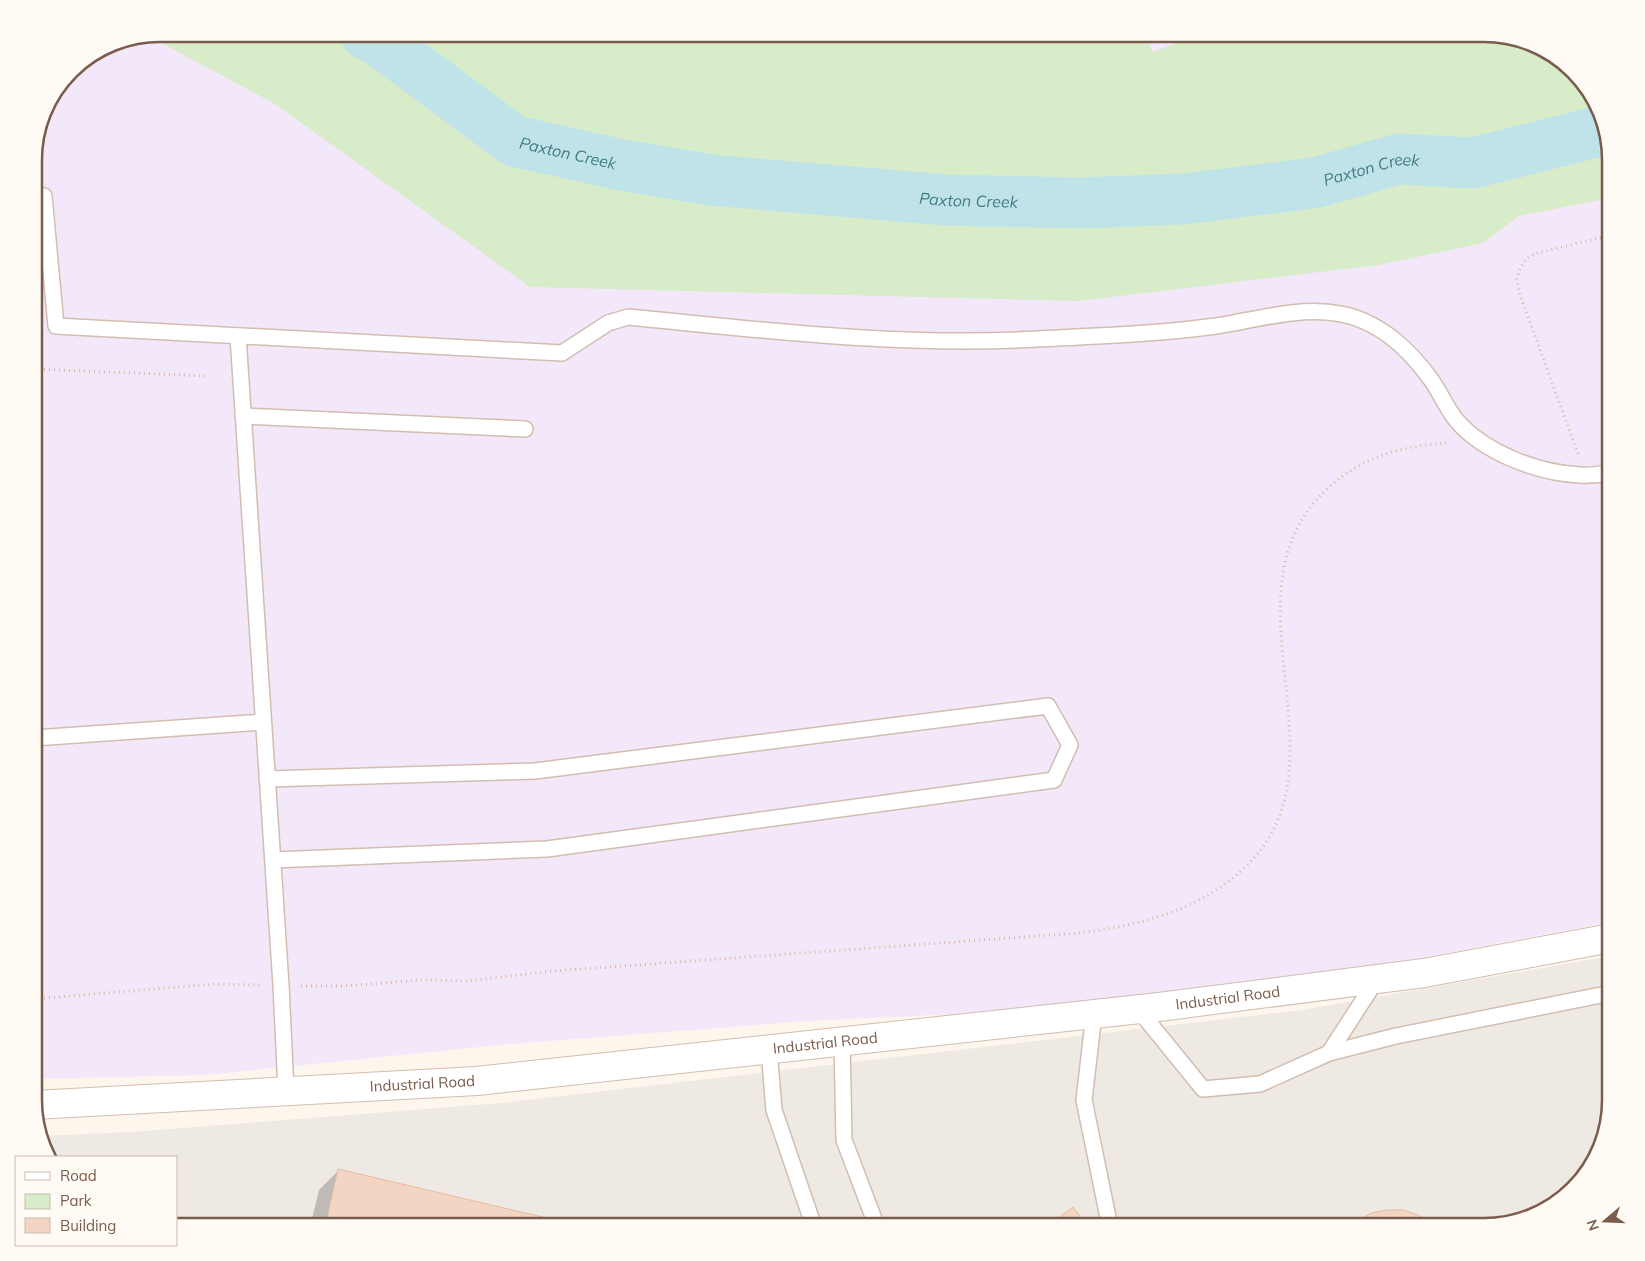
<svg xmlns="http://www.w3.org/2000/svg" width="1645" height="1261" viewBox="0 0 1645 1261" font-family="Mulish,sans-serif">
<rect width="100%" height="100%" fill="#fdf6ec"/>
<!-- industrial -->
<polygon fill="#efe9e4" points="1611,956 1611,1101 1604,1142 1585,1178 1541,1214 1485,1227 176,1227 176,1157 47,1157 41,1136 132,1132 501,1103 1302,1010"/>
<!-- education -->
<polygon fill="#f3e8fa" points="160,34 1485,34 1526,41 1562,60 1598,104 1611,160 1611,922 1410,960 1317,974 1019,1011 808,1021 511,1044 206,1075 34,1079 34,152 47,104 77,65 112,43"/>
<!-- green -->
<polygon fill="#d8ecc9" points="160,34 1158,34 1148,38 1152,52 1202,34 1485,34 1526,41 1562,60 1598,104 1611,160 1611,198 1519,216 1483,243 1379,265 1078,301 530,287 275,104 148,36"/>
<!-- shadow -->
<g fill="#0003">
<polygon points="339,1170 580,1227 310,1227 319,1190"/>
<polygon points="1072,1209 1087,1227 1050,1227 1055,1222"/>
<polygon points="1371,1214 1431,1225 1434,1227 1350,1227"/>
</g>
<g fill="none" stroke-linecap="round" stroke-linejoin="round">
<!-- river -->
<path stroke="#bfe3e8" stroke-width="51" id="s1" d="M 366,34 L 382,43 L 514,141 L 622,165 L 711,180 L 945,200 L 1080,203 L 1183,199 L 1314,183 L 1399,159 L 1473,163 L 1604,130"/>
</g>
<!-- building -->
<g fill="#f3d5c3" stroke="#e6bba3">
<polygon points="338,1169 585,1227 325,1227"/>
<polygon points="1073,1207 1088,1227 1059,1227 1054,1221"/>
<polygon points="1387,1210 1403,1210 1418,1215 1436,1227 1348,1227 1371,1213"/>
</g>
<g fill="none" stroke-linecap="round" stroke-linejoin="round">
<defs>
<g id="service">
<path d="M 44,196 L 56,326 L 562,353 L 608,323 L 628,317 C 763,330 901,347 1037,339 C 1097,336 1157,334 1216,326 C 1256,320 1299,306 1341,314 C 1379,321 1410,350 1432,381 C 1441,394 1447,409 1457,421 C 1485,453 1538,473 1580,475 C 1590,476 1601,474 1611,473"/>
<polyline points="238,336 281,985 286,1091"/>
<polyline points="243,416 525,429"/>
<polyline points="34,738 263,722"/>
<polyline points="267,779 535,771 1048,706 1070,745 1054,780 547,849 273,860"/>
<polyline points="1138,1009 1203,1089 1260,1084 1329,1053 1396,1036 1611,993"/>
<polyline points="1094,1014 1084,1100 1110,1227"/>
<polyline points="842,1041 844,1140 877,1227"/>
<polyline points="769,1049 774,1110 814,1227"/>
<polyline points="1329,1053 1377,979"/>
<polyline points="183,1227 184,1226"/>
</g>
<g id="tertiary">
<path id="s2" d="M 34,1105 L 477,1081 L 1159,1007 L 1424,973 L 1611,938"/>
</g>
</defs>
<!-- service casing -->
<use href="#service" stroke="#d1beb0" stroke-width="18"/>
<!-- tertiary casing -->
<use href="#tertiary" stroke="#d1beb0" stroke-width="30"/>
<!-- path -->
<g stroke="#d9b8a5" stroke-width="3" stroke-dasharray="1 4" stroke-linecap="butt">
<polyline points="34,369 208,376"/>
<polyline points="1578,454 1519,292 1517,279 1520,269 1526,259 1534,254 1611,235"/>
<path d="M 301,986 L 343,986 L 421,980 L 466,981 L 553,971 L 1079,933 C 1139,925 1196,912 1242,870 C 1357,767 1214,595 1327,489 C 1361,457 1401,446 1447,443"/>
<polyline points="34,999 215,984 260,985"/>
</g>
<!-- service -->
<use href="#service" stroke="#fff" stroke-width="15"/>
<!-- tertiary -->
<use href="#tertiary" stroke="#fff" stroke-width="28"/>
</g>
<g text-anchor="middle" stroke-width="5" stroke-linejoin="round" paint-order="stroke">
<!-- street labels -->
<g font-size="15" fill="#7a5c4d" stroke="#fffaf3">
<text dy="5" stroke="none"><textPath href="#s2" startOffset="1199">Industrial Road</textPath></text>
<text dy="5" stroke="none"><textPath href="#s2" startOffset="794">Industrial Road</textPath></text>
<text dy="5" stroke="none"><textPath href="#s2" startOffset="389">Industrial Road</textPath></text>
</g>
<!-- water labels -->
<g font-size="16" font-style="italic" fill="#437c86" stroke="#fffaf3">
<text dy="6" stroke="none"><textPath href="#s1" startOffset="238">Paxton Creek</textPath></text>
<text dy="6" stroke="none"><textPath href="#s1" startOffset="1048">Paxton Creek</textPath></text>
<text dy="6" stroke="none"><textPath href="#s1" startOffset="642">Paxton Creek</textPath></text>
</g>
</g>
<!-- crop -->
<path d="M0 0H1645V1261H0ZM160 42H1484A118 118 0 0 1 1602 160V1100A118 118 0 0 1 1484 1218H160A118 118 0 0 1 42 1100V160A118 118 0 0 1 160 42Z" fill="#fffaf3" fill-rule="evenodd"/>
<path fill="none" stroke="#7a5c4d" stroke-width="2.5" d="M160 42H1484A118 118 0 0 1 1602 160V1100A118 118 0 0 1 1484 1218H160A118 118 0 0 1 42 1100V160A118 118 0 0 1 160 42Z"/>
<!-- legend -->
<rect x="15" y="1156" width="162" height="90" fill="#fffaf3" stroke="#cabbb1"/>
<rect x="25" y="1172" width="25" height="8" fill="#ffffff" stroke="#cabbb1"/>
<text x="60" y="1181" font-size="15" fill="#7a5c4d">Road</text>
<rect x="25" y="1194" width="25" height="15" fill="#d8ecc9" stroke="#cabbb1"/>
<text x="60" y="1206" font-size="15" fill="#7a5c4d">Park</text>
<rect x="25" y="1218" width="25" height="15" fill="#f3d5c3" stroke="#cabbb1"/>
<text x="60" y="1231" font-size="15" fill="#7a5c4d">Building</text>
<!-- north arrow -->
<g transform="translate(1605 1221) rotate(251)" stroke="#fffaf3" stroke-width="4" paint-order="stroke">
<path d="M0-4L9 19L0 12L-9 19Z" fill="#7a5c4d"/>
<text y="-8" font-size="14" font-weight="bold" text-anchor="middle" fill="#7a5c4d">N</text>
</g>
</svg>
